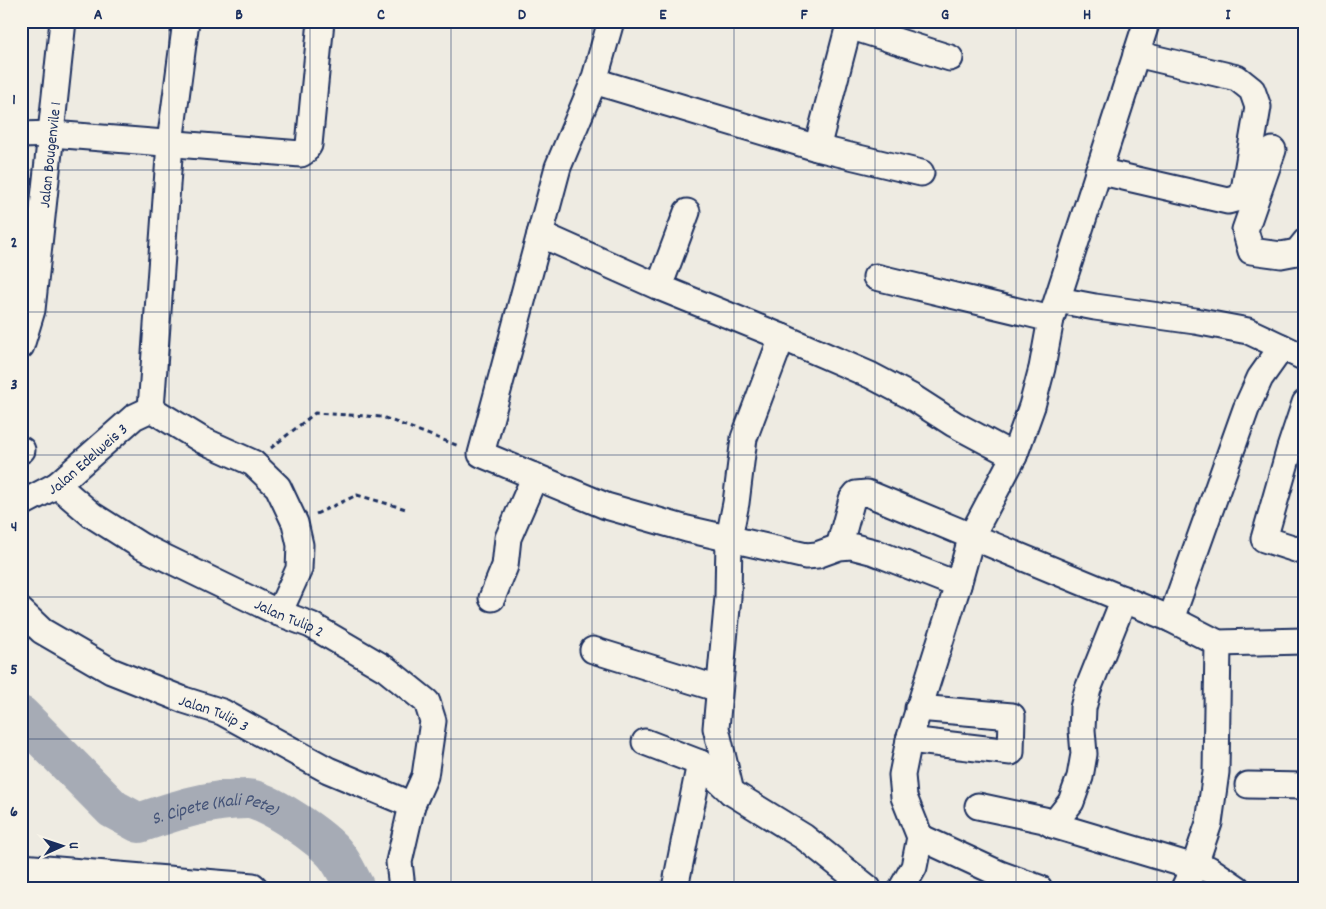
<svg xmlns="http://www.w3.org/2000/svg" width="1326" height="909" viewBox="0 0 1326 909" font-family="Dekko,sans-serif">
<rect width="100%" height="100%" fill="#eeebe2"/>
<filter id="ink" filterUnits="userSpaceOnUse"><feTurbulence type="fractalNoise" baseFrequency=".02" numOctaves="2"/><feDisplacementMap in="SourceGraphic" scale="10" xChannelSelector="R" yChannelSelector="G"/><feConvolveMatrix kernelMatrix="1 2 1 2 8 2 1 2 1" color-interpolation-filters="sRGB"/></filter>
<g filter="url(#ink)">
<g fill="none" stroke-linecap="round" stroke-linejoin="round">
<!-- river -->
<path stroke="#a6abb5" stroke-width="40" id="s1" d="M 21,716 L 113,809 L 139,823 C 174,811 210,799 247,799 C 267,799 324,839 336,855 C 344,865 349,877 355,888"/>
<defs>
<g id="minor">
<polyline points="611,21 594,81 558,167 540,234 659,287 782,337 870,375 912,397 954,424 1014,456 1032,406 1042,368 1051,319"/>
<polyline points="849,26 950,58"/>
<polyline points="594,81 817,148 921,173"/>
<polyline points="21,135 52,134 301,154 304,152 309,145 321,21"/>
<polyline points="817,148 850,21"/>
<polyline points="1273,150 1245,230 1251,251 1281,255 1297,252 1305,242"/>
<polyline points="1098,171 1228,201 1239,198 1244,190 1258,107 1252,90 1237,78 1136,54"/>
<polyline points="540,234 481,454 606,506 687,529 806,556 817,555 839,547 851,546 874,552 958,585"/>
<polyline points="876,277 1051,319 1147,21"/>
<polyline points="659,287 687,212"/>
<polyline points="1058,300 1095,307 1195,321 1248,331 1282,347"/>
<path id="s2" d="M 21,346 L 32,310 L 63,21"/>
<polyline points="1305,403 1290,448 1264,539 1305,552"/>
<polyline points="151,409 170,143 186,21"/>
<polyline points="151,409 202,440 253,463 278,487 295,523 300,545 299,569 279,613"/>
<polyline points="21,450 22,450"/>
<path id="s3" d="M 57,485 L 92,515 L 141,546 L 279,613 L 311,625 L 386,669 L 427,702 L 433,721 L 425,776 L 412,805 L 399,862 L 402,888"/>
<path id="s4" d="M 21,504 L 57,485 L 134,417 L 151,409"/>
<polyline points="839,547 852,499 856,494 867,493 1171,619 1218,643 1303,641"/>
<polyline points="492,598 505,566 508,538 535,476"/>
<path id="s5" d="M 21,611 L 42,631 L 111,671 L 184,700 L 222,712 L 328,770 L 412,805"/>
<polyline points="1171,619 1246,409 1260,378 1282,347 1305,358"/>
<polyline points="593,650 719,689"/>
<polyline points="909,740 1011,752 1012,716 918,708"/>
<polyline points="645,742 700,763 731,792 804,837 868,888"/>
<polyline points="1248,785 1305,786"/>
<polyline points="731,792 716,728 728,597 729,538 736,503 744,438 782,337"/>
<polyline points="978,806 1044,820 1053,825 1194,867 1209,869 1237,888"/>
<polyline points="1053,825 1071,802 1080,777 1084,754 1082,730 1083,708 1088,689 1124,599"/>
<polyline points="920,837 1000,874 1039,888"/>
<polyline points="21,867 253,886 255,888"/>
<polyline points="675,888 700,763"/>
<polyline points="902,888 914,867 920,837 904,797 902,775 909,740 958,585 972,535 1014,456"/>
<polyline points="1184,888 1194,867 1209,823 1216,772 1218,643"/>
</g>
</defs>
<!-- minor casing -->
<use href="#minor" stroke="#1b2f5e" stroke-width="29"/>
<!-- path -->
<g stroke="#1b2f5e" stroke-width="3" stroke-dasharray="5 4" stroke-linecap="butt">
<polyline points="271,448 315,413 382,417 459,446"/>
<polyline points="316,514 357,495 406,509"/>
</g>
<!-- minor -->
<use href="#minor" stroke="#f7f3e8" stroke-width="25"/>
</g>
</g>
<!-- grid -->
<path fill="none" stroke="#1b2f5e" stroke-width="1" stroke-opacity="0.55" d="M 169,21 L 169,888M 310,21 L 310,888M 451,21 L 451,888M 592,21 L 592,888M 734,21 L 734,888M 875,21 L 875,888M 1016,21 L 1016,888M 1157,21 L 1157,888M 21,170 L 1305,170M 21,312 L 1305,312M 21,455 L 1305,455M 21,597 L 1305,597M 21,739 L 1305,739"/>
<g text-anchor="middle" stroke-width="4" stroke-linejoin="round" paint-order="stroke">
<!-- street labels -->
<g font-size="16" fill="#1b2f5e" stroke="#f7f3e8">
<text dy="6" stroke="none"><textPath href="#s2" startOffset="194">Jalan Bougenvile 1</textPath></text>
<text dy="6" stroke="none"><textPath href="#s4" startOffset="81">Jalan Edelweis 3</textPath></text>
<text dy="6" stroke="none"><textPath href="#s3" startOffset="269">Jalan Tulip 2</textPath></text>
<text dy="6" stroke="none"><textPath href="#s5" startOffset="220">Jalan Tulip 3</textPath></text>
</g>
<!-- water labels -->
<g font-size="18" font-style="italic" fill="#455478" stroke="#f7f3e8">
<text dy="6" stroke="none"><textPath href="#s1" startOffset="239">S. Cipete (Kali Pete)</textPath></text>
</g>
</g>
<!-- margin -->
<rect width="1326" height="909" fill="none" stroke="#f7f3e8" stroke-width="55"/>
<!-- north arrow -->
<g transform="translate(62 846) rotate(87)" stroke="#f7f3e8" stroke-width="4" paint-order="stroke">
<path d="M0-4L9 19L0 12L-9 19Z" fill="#1b2f5e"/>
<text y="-8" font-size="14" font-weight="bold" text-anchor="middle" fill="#1b2f5e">U</text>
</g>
<rect x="28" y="28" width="1270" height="854" fill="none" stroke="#1b2f5e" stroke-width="2"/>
<g font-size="16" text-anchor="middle" font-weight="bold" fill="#1b2f5e">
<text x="98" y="19">A</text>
<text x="239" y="19">B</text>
<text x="381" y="19">C</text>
<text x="522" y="19">D</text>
<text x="663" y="19">E</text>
<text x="804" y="19">F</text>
<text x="945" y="19">G</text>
<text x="1087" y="19">H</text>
<text x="1228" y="19">I</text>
<text x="14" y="104">1</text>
<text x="14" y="247">2</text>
<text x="14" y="389">3</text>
<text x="14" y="531">4</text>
<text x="14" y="674">5</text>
<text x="14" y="816">6</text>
</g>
</svg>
